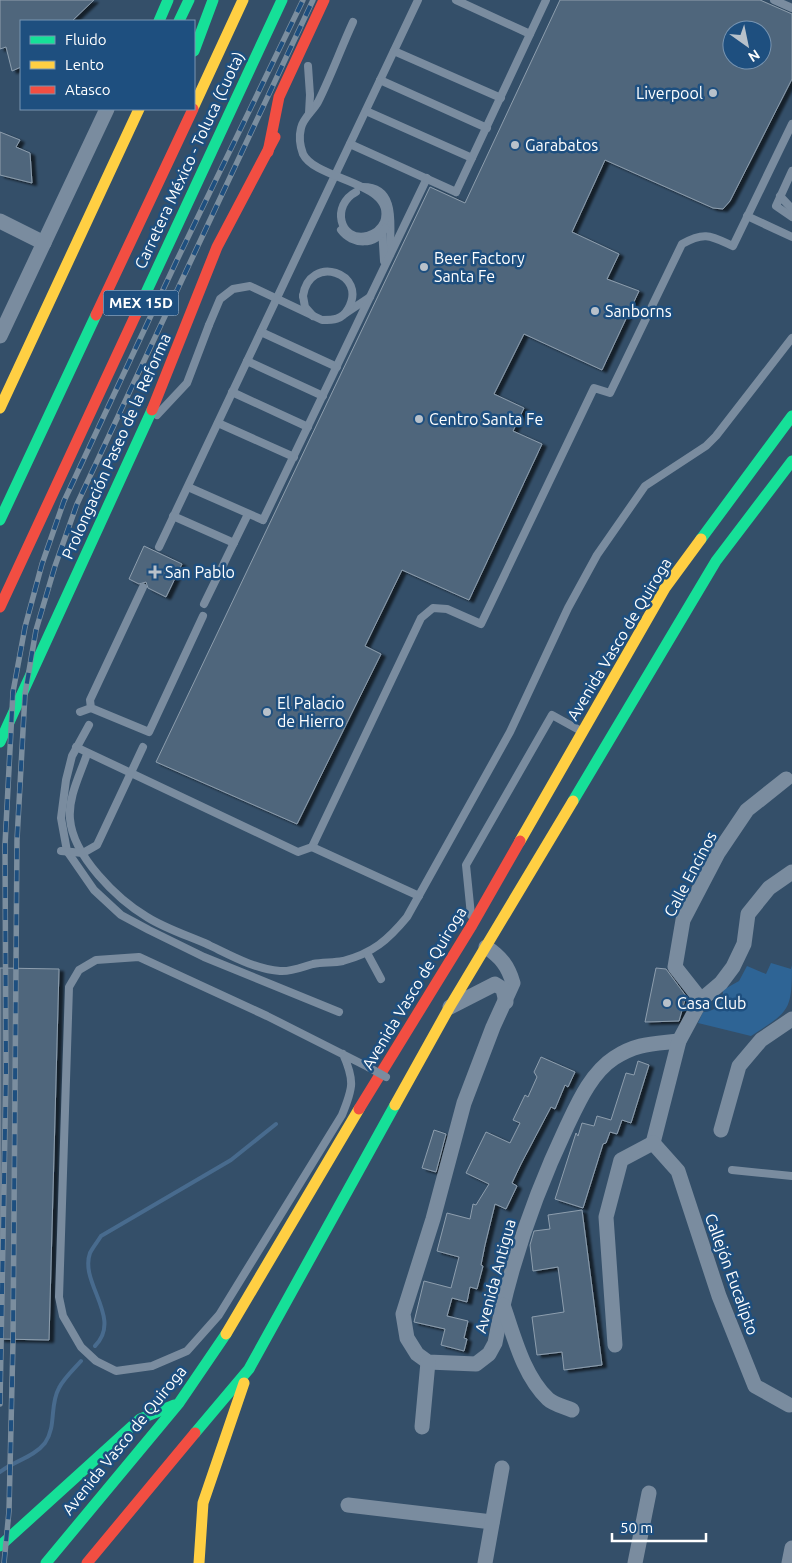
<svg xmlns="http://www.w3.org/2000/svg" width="792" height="1563" viewBox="0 0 792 1563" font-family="Ubuntu,sans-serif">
<defs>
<filter id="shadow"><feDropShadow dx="4.5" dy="2.5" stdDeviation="1" flood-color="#0009"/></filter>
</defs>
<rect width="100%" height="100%" fill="#344f69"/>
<!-- green -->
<path fill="#2e6495" d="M 771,963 L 791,969 L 792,965 C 792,1012 789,1011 751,1036 L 698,1023 L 703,1012 C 717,1011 723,1004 723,990 L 739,981 L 747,966 L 766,974 Z"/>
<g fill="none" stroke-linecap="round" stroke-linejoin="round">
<!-- stream -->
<g stroke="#486b8e" stroke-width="4">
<path d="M 95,1346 C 123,1318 79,1283 90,1253 C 93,1247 98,1241 101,1236 L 231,1160 L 276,1124"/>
<path d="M 0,1472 C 14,1461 34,1457 45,1443 C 57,1425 49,1406 59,1388 C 64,1378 74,1369 81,1361"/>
</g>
</g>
<!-- building -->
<g fill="#50667b" stroke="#8d9eae" fill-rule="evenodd" filter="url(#shadow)">
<polygon points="0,0 94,0 72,21 21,21 21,67 12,71 6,47 0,49"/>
<path d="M 560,0 L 760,0 L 792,14 L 792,79 L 730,201 L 723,209 L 713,208 L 605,160 L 572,232 L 619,254 L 607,279 L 639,291 L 602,370 L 524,334 L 494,394 L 524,408 L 513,431 L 542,444 L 469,600 L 402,570 L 365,646 L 381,654 L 297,824 L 156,762 L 430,187 L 465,203 ZM 732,30 L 762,30 L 762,60 L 732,60 Z"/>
<polygon points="0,132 20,140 16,147 30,153 32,183 0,175"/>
<polygon points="144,546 182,564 166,597 148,588 146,582 139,584 129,579"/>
<polygon points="0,968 59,969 49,1340 0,1339"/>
<polygon points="656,968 666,969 686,996 679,1021 645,1022"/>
<polygon points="541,1057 575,1072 568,1087 565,1085 555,1109 551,1107 521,1164 512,1183 517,1186 506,1209 495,1204 485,1245 481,1265 483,1266 477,1289 470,1287 467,1302 452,1298 447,1316 468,1321 464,1338 467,1339 464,1351 441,1345 445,1329 414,1322 424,1281 451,1288 459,1257 437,1251 447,1213 470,1219 473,1204 476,1205 489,1184 466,1173 486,1132 510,1143 520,1123 513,1120 525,1095 528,1097 537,1077 534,1072"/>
<polygon points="638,1061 649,1065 631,1123 622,1120 617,1134 610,1132 606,1143 603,1144 583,1208 555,1199 576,1133 578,1136 582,1123 594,1126 597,1116 611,1120 626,1073 634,1075"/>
<polygon points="434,1130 446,1134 436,1172 422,1168"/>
<polygon points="582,1210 602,1365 564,1370 562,1352 537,1355 532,1317 564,1312 558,1267 533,1271 530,1245 534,1231 550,1229 548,1215"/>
</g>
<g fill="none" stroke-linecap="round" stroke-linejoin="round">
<!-- lane -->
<g stroke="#7a8c9f" stroke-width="8">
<polyline points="456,0 530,34"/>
<polyline points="774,0 792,8"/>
<polyline points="308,66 310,95"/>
<polyline points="792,171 776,206 792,217"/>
<path d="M 363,187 C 399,187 389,230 390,254"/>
<polyline points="456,192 546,0"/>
<polyline points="780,196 792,209"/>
<polyline points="747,216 792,237"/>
<polyline points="382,228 384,261"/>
<polyline points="303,296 305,307 313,316"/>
<polyline points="346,313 370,297"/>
<polyline points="157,415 187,383 209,325"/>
<polyline points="263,520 427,178"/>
<polyline points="159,547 418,0"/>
<polyline points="143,587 90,700 91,708 149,732 203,616"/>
<polyline points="204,604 248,514"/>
<polyline points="80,712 91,708"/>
<polyline points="89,725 72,756 66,780 61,818 67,851 94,890 121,915 149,930 204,957 339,1012"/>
<path d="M 76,747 L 298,852 L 312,847 L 421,618 L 433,608 L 447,609 L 481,624 L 594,388 L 610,393 L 682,244 C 705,231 711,236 733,246 L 792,124"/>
<path d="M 87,754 C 80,775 68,797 70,819 C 73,856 117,899 147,917 C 166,929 189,936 209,945 C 232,956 255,969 280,971 C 291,972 302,967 313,964 C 323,962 333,963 343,961 C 373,953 388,940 407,917 L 510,732 L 568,608 L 597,555 L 645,486 L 706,446 L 716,436 L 792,338"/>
<polyline points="312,847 419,896"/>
<polyline points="61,851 83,853 97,845 143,747"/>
<polyline points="471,915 466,865 552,715 581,731"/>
<polyline points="367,953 381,979"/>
<path d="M 343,1054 C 355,1081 353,1088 342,1115 L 219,1315 L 187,1351 L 152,1366 L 116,1371 L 96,1361 L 81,1347 L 63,1316 L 59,1297 L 69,987 L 79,970 L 96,960 L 139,957 L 267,1016 L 368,1067"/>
<polyline points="732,1170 792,1176"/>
</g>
<!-- street -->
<g stroke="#7a8c9f" stroke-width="15">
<polyline points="0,221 44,243"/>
<polyline points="0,336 107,109"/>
<path d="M 486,947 C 501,957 508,966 513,983 L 493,1027 L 464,1103 L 433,1219 L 403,1314 L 407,1338 L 417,1354 L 428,1362 L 476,1364 L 489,1354 L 495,1343 C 509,1267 534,1196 567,1126 C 578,1103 591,1073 614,1058 C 637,1043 653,1044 679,1041"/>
<polyline points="701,1000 675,967 683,920 718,853 747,810 786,779"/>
<polyline points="450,1007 495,984 503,989 506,1002"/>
<polyline points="721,1130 739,1066 761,1040 792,1019"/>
<polyline points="653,1143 679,1041 701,1000 721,983 733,967 744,944 748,914 769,888 792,872"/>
<polyline points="653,1143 678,1171 719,1296 755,1386 789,1405"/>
<path d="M 503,1305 C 514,1336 523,1375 548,1399 C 553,1404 565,1407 572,1410"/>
<polyline points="615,1345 606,1217 621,1160 653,1143"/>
<polyline points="422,1427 428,1362"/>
<polyline points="348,1505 492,1522"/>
<polyline points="485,1563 502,1468"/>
<polyline points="635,1563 649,1493"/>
<polyline points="789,1563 792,1548"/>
</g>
<!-- fast -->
<g stroke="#16e098" stroke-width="11">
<polyline points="159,21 168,0"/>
<polyline points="179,21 189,0"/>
<polyline points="194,51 213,0"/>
<polyline points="144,297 282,0"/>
<polyline points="0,520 96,315"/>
<polyline points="701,539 792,416"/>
<polyline points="0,742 152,410"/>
<polyline points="573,801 716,561 792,461"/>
<polyline points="195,1433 249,1369 395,1105"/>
<polyline points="0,1546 140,1419 174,1405"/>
<polyline points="46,1563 179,1403 226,1334"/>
</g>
<!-- slow -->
<g stroke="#ffcf43" stroke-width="11">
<polyline points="194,106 243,0"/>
<polyline points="0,408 139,109"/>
<polyline points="520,841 665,588 701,539"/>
<polyline points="395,1105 449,1008 573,801"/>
<polyline points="226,1334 359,1109"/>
<polyline points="199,1563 203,1503 244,1383"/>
</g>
<!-- jam -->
<g stroke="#f24e42" stroke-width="11">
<polyline points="268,152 279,97 324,0"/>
<polyline points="96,315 193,109"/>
<polyline points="152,410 217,247 275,137"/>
<polyline points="0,607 144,297"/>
<polyline points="359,1109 472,925 520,841"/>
<polyline points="87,1563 195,1433"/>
</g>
<defs>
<g id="rail">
<polyline points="0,1404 6,1072 5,845 13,692 25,627 42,564 64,501 177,260 303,0"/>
<polyline points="4,1563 9,1511 13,1341 17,840 25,694 36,630 55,566 77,504 313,0"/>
</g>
</defs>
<!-- rail casing -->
<use href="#rail" stroke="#7b8e9f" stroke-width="5.5"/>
<!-- rail -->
<use href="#rail" stroke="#1e4f7f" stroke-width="4" stroke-dasharray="11" stroke-linecap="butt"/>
<!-- lane-bridge -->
<g stroke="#7a8c9f" stroke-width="8">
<path d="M 353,22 C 341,48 331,76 318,102 C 313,111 303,118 301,128 C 299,136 300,146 303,154 C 316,181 398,182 384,222 C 381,229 374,234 367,236 C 339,242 331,205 356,192"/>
<polyline points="394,51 501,98"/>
<polyline points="380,80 487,128"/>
<polyline points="366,111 472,158"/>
<polyline points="309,113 310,95"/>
<polyline points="350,144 456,192"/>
<path d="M 341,230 C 352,245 376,246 385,228"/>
<path d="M 209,325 L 220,299 L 233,289 L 250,286 L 322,320 C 333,320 342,320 348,309 C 369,273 309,253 303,296"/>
<polyline points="261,332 337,367"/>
<polyline points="247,361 323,396"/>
<polyline points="232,392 308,427"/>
<polyline points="218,423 294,457"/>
<polyline points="188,487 263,520"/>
<polyline points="173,516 234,543"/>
<polyline points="368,1067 386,1077"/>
</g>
</g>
<!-- markers -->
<g fill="#b8c1ca" stroke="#1e4f7f" stroke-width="2">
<circle cx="713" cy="93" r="5"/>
<circle cx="515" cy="145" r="5"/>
<circle cx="424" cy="267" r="5"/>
<circle cx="595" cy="311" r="5"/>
<circle cx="419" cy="419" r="5"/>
<path d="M152.5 564.5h5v5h5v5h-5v5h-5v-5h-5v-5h5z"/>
<circle cx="267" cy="712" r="5"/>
<circle cx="667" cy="1003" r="5"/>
</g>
<g text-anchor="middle" stroke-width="5" stroke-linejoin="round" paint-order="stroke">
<!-- shield labels -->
<rect fill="#1e4f7f" stroke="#bccad9" stroke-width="1" x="103.5" y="290.5" width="75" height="25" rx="4"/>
<g font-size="15" font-weight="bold" fill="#fff">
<text x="141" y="308">MEX 15D</text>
</g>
<!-- poi labels -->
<g font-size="16" fill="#fff" stroke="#1e4f7f" text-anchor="start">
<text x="703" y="99" text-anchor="end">Liverpool</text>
<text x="525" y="151">Garabatos</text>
<text x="434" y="264">Beer Factory<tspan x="434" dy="18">Santa Fe</tspan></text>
<text x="605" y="317">Sanborns</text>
<text x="429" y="425">Centro Santa Fe</text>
<text x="165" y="578">San Pablo</text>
<text x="277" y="709">El Palacio<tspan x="277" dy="18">de Hierro</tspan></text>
<text x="677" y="1009">Casa Club</text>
</g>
<!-- street labels -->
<g font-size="16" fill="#fff" stroke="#1e4f7f">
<text transform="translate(189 160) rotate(-65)" y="6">Carretera México - Toluca (Cuota)</text>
<text transform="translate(116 446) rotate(-66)" y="6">Prolongación Paseo de la Reforma</text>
<text transform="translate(619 639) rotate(-59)" y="6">Avenida Vasco de Quiroga</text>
<text transform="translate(690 874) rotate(-62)" y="6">Calle Encinos</text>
<text transform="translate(414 988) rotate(-59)" y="6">Avenida Vasco de Quiroga</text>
<text transform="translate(732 1274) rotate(70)" y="6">Callejón Eucalipto</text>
<text transform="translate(495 1276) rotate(-75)" y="6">Avenida Antigua</text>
<text transform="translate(124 1440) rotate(-51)" y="6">Avenida Vasco de Quiroga</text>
</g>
</g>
<!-- legend -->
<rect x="20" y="20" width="175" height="90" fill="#1e4f7f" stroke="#7895b2"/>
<rect x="30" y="36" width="25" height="8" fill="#16e098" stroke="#7895b2"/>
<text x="65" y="45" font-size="15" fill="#ffffff">Fluido</text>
<rect x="30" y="61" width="25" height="8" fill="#ffcf43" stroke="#7895b2"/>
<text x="65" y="70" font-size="15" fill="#ffffff">Lento</text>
<rect x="30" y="86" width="25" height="8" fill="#f24e42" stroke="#7895b2"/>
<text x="65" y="95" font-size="15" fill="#ffffff">Atasco</text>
<!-- north arrow -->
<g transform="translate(747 45) rotate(147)"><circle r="24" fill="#1e4f7f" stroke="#7895b2"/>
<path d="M0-4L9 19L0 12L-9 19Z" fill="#b8c1ca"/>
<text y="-8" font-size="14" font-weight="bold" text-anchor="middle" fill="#ffffff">N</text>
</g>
<!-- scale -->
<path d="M612 1533v8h94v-8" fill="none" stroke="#ffffff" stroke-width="2.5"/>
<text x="620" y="1533" font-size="15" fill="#ffffff" stroke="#1e4f7f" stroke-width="4" paint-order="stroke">50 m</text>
</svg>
